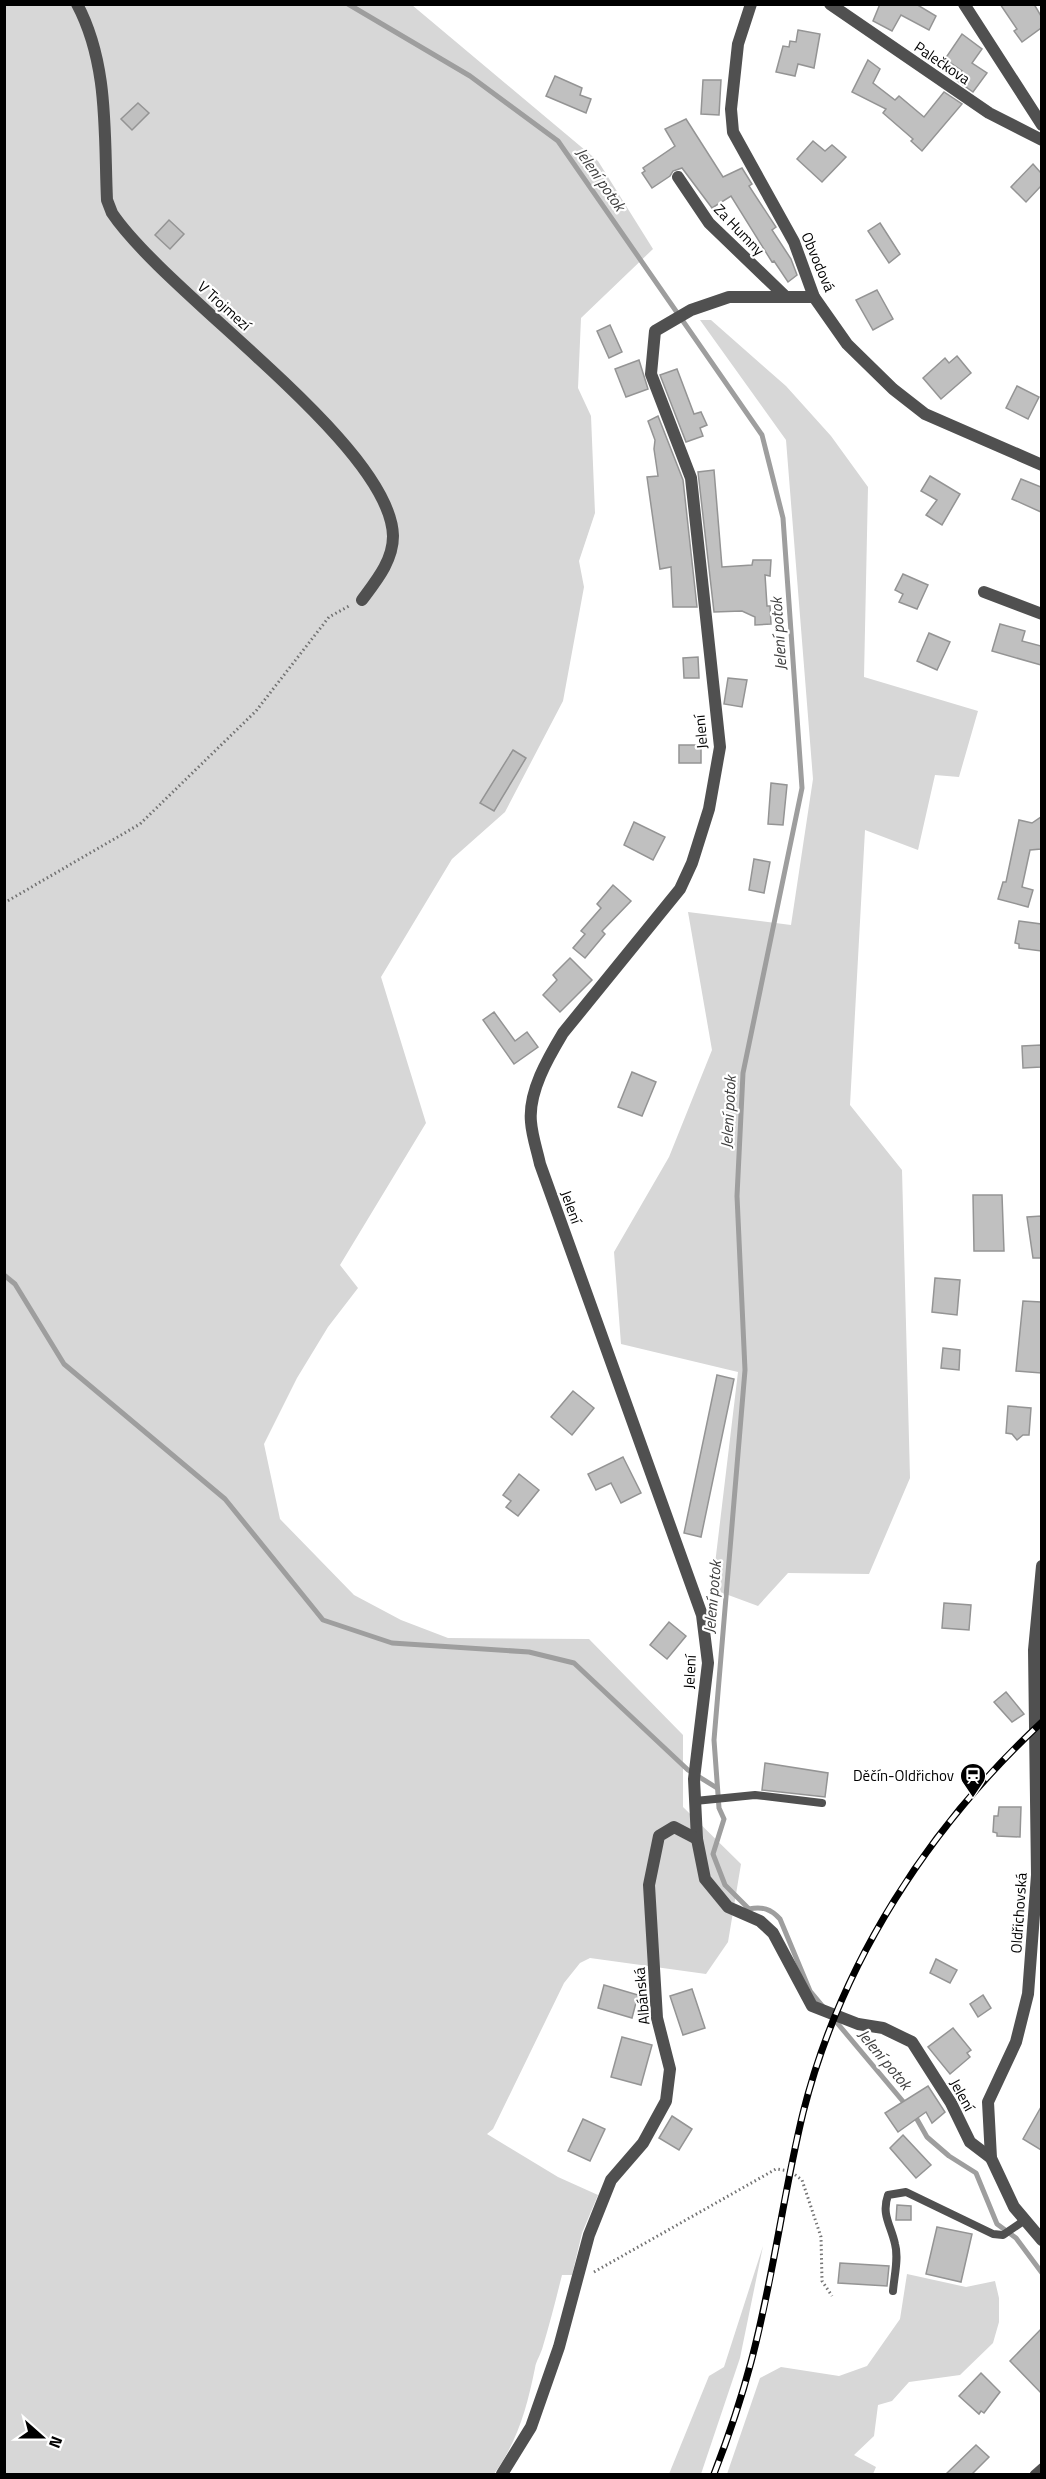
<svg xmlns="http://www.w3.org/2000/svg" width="1046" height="2479" viewBox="0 0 1046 2479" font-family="'Titillium Web',sans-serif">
<rect width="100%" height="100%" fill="#fff"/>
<!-- green -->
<g fill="#d7d7d7">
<path d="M 5,5 L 412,5 L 598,161 L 653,249 L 581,318 L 578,388 L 591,416 L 595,513 L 579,561 L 584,587 L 563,701 L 505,812 L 452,859 L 381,977 L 426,1123 L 340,1265 L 358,1288 L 328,1327 L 297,1378 L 264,1444 L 280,1519 L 354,1595 L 401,1620 L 448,1638 L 589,1639 L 683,1735 L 683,1807 L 741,1864 L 728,1942 L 706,1974 L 590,1958 L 580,1963 L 564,1983 L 493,2129 L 487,2134 L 558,2177 L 598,2195 L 582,2233 L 572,2275 L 562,2275 C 556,2299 550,2323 543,2346 C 541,2354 536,2361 535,2368 C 527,2407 518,2441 494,2474 L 5,2474 Z"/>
<polygon points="700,320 711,320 786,386 831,436 868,487 864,677 978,711 959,777 935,775 918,850 865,830 850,1105 902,1170 910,1478 869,1574 788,1573 758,1606 712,1589 738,1372 621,1344 614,1252 669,1157 712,1050 688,912 791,925 813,779 786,440"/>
<polygon points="763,2246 740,2358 701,2474 669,2474 709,2376 724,2367"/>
<polygon points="907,2274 966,2287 995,2281 999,2298 999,2322 993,2343 960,2375 909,2382 892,2401 878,2405 874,2436 854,2455 876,2467 873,2474 727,2474 760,2378 781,2367 839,2376 867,2366 900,2319"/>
</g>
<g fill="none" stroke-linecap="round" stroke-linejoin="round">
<!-- stream -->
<g stroke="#9e9e9e" stroke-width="5">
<path d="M 348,4 L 470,76 L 558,141 L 762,435 L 783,518 L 802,788 L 743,1073 L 737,1196 L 745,1370 L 714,1740 L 719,1808 L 724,1819 L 713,1854 L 725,1885 L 749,1909 C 762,1906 771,1909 780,1919 L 810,1991 L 825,2009"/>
<polyline points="4,1275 15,1284 64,1364 225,1499 323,1620 392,1643 529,1652 574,1663 688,1770 717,1788"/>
<polyline points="833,2018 906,2105"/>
<polyline points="914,2114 927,2137 949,2156 976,2173 997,2224 1016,2238 1042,2273"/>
</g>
</g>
<!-- building -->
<g fill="#c0c0c0" stroke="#949494" stroke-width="1.5">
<polygon points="880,4 916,4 936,16 929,30 901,15 892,31 873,21"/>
<polygon points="1000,4 1034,4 1041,16 1041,28 1022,42 1014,31 1017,29"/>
<polygon points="798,30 820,34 814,68 798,64 795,76 776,72 783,46 789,47 790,41 796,42"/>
<polygon points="962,34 982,49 972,63 987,73 973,92 955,79 962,71 945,59"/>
<polygon points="868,60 880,69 873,83 895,100 899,96 924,117 944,92 962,104 922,151 911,141 913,139 883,113 886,109 852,92"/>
<polygon points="555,76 582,88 580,95 591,99 586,113 546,96"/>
<polygon points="703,80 721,80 719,115 701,114"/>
<polygon points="138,103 149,113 132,130 121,119"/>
<polygon points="686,119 723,177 742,168 752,184 749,186 776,227 772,230 791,259 797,275 788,282 774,261 772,262 731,196 712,208 682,168 673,171 670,176 652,188 642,173 645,171 643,168 675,146 665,129"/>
<polygon points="813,141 825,151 832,145 846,157 822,182 797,159"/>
<polygon points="1033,164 1041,173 1041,186 1026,202 1011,187"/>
<polygon points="169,220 184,234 170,249 155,235"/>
<polygon points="880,223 900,254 889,263 868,231"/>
<polygon points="877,290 893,319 873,330 856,300"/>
<polygon points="610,325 622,352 609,358 597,331"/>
<polygon points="957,356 971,373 941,399 923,378 945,358 949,363"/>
<polygon points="639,360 648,389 626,397 615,369"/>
<polygon points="677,369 694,414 701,412 707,425 700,428 703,436 686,442 660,375"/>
<polygon points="1017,386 1039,397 1028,419 1006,408"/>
<polygon points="658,416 683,480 697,607 673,607 671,567 660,569 647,477 658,476 654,449 655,440 648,421"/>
<polygon points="714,470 722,567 752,565 753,560 771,560 770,576 765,575 767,606 770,606 771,624 755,625 755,617 742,611 714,612 698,472"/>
<polygon points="930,476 960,494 942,525 926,515 937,500 921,491"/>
<polygon points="1021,479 1041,487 1041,512 1012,499"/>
<polygon points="903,574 928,585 917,609 899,602 903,594 895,590"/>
<polygon points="1000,624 1025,631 1022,641 1041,646 1041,665 992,651"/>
<polygon points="929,633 950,642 937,670 917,661"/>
<polygon points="698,657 699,678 684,678 683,658"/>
<polygon points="728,678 747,680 742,707 724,704"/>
<rect x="679" y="745" width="22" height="18"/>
<polygon points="513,750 526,758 494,811 480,803"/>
<polygon points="771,783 787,785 783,825 768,824"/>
<polygon points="1041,817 1041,849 1030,850 1022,887 1033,890 1028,907 998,899 1003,882 1006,882 1019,820 1032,823"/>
<polygon points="634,822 665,837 653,860 624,845"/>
<polygon points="754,859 770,862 764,893 749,890"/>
<polygon points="613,885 631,901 602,931 605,934 585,958 573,948 585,934 581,931 601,908 597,904"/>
<polygon points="1019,921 1041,924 1041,951 1019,948 1019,944 1015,943"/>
<polygon points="570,958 592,980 560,1012 543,995 557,980 553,975"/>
<polygon points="494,1012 515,1041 527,1032 538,1047 514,1064 483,1020"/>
<polygon points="1041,1045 1041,1067 1023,1068 1022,1046"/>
<polygon points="632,1072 656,1082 642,1116 618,1107"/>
<polygon points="973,1195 1002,1195 1004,1251 974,1251"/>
<polygon points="1041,1216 1041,1258 1033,1258 1027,1217"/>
<polygon points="935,1278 960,1280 957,1315 932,1312"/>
<polygon points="1023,1301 1041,1302 1041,1373 1016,1371"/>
<polygon points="943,1348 960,1350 959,1370 941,1368"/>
<polygon points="717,1375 734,1379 701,1537 684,1533"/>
<polygon points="573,1391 594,1408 572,1435 551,1417"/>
<polygon points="1008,1406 1031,1408 1029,1435 1023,1435 1017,1440 1012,1434 1006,1433"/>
<polygon points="623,1457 641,1493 621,1503 611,1483 596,1490 588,1474"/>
<polygon points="519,1474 539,1490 518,1516 506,1507 511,1501 503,1495"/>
<polygon points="944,1603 971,1605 969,1630 942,1628"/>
<polygon points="669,1622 686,1636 667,1659 650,1645"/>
<polygon points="1006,1692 1024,1714 1012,1722 994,1702"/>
<polygon points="765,1763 828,1773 825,1797 762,1790"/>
<polygon points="999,1807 1021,1807 1020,1837 997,1836 997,1833 993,1832 994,1816 998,1816"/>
<polygon points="936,1959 957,1970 950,1983 930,1973"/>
<polygon points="604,1985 638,1995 632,2018 598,2008"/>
<polygon points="692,1989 705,2028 683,2035 670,1996"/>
<polygon points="983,1995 991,2008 978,2017 970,2004"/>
<polygon points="953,2028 971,2050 967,2053 970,2057 950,2074 928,2047"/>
<polygon points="622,2037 652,2045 641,2085 611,2077"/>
<polygon points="928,2086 945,2112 932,2123 926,2112 898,2132 885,2113"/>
<polygon points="1041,2107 1041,2150 1023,2139"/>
<polygon points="672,2116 692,2129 679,2150 659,2138"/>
<polygon points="583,2119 605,2129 590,2161 568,2151"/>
<polygon points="903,2135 931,2165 916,2178 890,2148"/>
<polygon points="897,2205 911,2206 911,2220 896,2220"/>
<polygon points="937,2227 972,2234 961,2282 926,2274"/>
<polygon points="840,2263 889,2266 887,2286 838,2283"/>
<polygon points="1041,2329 1041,2393 1010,2361"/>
<polygon points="981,2373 1000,2392 984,2413 981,2411 979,2414 959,2396"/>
<polygon points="976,2445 989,2457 971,2475 945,2475"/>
</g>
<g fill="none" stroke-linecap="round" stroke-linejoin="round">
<!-- path -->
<g stroke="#727272" stroke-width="3" stroke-dasharray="1.5 3" stroke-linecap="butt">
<polyline points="4,903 140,824 256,711 329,617 349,606"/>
<polyline points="594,2272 776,2169 790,2171 802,2180 821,2237 822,2281 832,2296"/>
</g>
<!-- service -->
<g stroke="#505050" stroke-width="8">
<polyline points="695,1801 755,1795 822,1803"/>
<path d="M 893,2291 C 894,2277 899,2258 895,2244 C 891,2225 881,2215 888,2195 L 906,2192 L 993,2234 L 1003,2235 L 1025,2220"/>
<polyline points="1034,2474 1042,2467"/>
</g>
<!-- minor -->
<g stroke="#505050" stroke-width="12">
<path d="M 77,4 C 109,64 104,134 107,200 L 112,213 C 167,295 391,445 393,536 C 393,561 376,581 362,600"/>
<polyline points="751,4 738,44 731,109 733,132 794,242 814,297 847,344 893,389 925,414 1042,465"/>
<polyline points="830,4 989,113 1042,140"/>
<polyline points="964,4 1042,125"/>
<polyline points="678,177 709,223 786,297"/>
<path d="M 814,297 L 729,297 L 691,310 L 655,331 L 651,374 L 691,478 L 720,747 L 709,809 L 692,863 L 680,889 L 563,1033 C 548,1058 528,1092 531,1122 C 532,1136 537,1150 540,1164 L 702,1615 L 708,1663 L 694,1779 L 697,1839 L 705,1879 L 728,1907 L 760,1921 L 773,1933 L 812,2006 L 858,2024 L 883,2028 L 912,2042 L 951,2103 L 970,2142 L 991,2158"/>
<polyline points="984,592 1042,614"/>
<polyline points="1042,1566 1034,1650 1037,1875 1028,1994 1016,2042 988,2102 991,2158 1014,2207 1042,2240"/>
<polyline points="502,2474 531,2427 559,2347 589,2235 611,2180 643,2143 666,2101 670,2069 657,2018 649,1885 659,1836 674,1827 697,1839"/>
</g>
<defs>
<path id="rail" d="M 714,2474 C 728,2438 741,2400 751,2362 C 773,2280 783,2195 803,2113 C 841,1962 929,1827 1042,1722"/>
</defs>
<!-- rail casing -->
<use href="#rail" stroke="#000" stroke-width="7"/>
<!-- rail -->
<use href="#rail" stroke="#fff" stroke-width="4.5" stroke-dasharray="14" stroke-linecap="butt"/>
</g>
<!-- icons -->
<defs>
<symbol id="station-pin" viewBox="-11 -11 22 30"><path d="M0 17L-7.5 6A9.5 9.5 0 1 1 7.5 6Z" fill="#000" stroke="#fff"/><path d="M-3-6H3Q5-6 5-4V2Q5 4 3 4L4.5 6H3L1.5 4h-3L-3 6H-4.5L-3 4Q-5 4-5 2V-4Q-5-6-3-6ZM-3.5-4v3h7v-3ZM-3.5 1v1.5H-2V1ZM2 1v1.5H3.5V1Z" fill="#fff"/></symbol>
</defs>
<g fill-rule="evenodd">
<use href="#station-pin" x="958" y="1761" width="30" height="40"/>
</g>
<g text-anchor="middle" stroke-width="4.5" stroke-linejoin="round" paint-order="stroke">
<!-- street labels -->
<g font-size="15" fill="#000" stroke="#fff">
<text transform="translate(942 63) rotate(34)" y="5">Palečkova</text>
<text transform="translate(739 230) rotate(46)" y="5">Za Humny</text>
<text transform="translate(818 262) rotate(67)" y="5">Obvodová</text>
<text transform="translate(224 306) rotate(42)" y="5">V Trojmezí</text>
<text transform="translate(701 732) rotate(-95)" y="5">Jelení</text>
<text transform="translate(571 1207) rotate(70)" y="5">Jelení</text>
<text transform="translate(690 1672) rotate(-87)" y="5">Jelení</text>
<text transform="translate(1019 1913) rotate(-86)" y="5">Oldřichovská</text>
<text transform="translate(642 1996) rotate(-95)" y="5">Albánská</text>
<text transform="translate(962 2095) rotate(61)" y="5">Jelení</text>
</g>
<!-- poi labels -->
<g font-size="15" fill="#000" stroke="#fff" text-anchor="end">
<text x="954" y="1781">Děčín-Oldřichov</text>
</g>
<!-- water labels -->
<g font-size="16" font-style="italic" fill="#3f3f3f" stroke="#fff">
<text transform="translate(601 179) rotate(55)" y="6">Jelení potok</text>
<text transform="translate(778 634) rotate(-94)" y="6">Jelení potok</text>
<text transform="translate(728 1112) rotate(-87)" y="6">Jelení potok</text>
<text transform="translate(712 1597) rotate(-85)" y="6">Jelení potok</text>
<text transform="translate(885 2059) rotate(50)" y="6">Jelení potok</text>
</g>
</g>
<!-- border -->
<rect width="1046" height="2479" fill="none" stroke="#000000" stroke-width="12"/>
<!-- north arrow -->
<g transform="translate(42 2437) rotate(111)" stroke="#ffffff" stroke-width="4.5" paint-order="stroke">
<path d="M0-4.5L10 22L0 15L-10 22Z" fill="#000000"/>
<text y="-9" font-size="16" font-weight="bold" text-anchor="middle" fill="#000000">N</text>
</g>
</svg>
